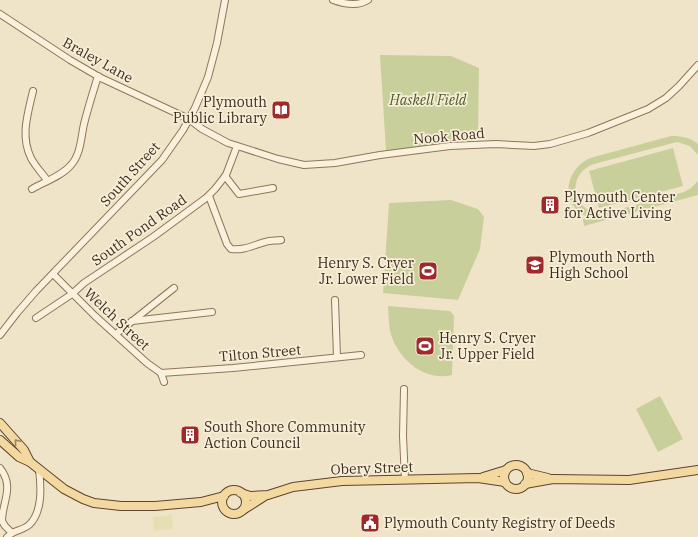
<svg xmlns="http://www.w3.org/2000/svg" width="698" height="537" viewBox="0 0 698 537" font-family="'IBM Plex Serif',serif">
<rect width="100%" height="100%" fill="#f0e4c8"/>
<!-- farmland -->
<polygon fill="#e6deb5" points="172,515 173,529 154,531 153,517"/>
<!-- green -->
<g fill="#c9cf9b">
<polygon points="380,55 451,56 479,68 478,139 386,151"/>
<path d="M 671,136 C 681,136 690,137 698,144 L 698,155 L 690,146 L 677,142 L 594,164 C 563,175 574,217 606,213 L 684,192 L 691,188 L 698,181 L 698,195 L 584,226 L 583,219 L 587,217 C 560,204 564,170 590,158 Z"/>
<polygon points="673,148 683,186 599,208 589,171"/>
<polygon points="451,200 478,209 484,217 480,249 458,300 383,293 389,203"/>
<path d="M 388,306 L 450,311 L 454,316 L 452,375 C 426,381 403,363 393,340 C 388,329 389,317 388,306 Z"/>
<polygon points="660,396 683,439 658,452 636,409"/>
</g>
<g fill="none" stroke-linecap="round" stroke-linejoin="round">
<defs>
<g id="minor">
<path d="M 333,0 C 344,4 357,7 368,0"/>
<polyline points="0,14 70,60 101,78 189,119 202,129 228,143 278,159 304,165 335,163 380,155 450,146 496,144 534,146 550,144 588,133 648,109 666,98 679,86 698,65"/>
<path d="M 33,91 C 28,113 20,136 31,158 C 35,166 42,173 47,180"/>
<polyline points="225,176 239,194 273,188"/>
<path d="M 32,189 C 44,182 62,176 71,165 C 81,154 81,137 84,124 C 88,108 93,92 98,76"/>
<path d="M 209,196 L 227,244 L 231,249 C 245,251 255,244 269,241 C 273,240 277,241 281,240"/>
<polyline points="53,274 95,316 147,363 161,373 164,382"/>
<polyline points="335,300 337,357"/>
<polyline points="36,318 72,294 84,283 153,237 206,198 215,189 226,175 237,146"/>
<polyline points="132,321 212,312"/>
<polyline points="116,334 174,288"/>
<polyline points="0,335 17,313 36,291 162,160 183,130 195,108 208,77 217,43 225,0"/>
<polyline points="161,373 233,368 361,355"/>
<polyline points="404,389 403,436 405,480"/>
<path d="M 0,468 C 15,487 2,502 2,521 L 5,526 L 12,533 L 7,537"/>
<path d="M 12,533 C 18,530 24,529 29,525 C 43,512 41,486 39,469"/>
</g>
<g id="major">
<polyline points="0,423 24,450 30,462"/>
<polyline points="0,440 19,457 30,462 64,489 83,499 94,503 121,506 155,506 201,502 224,496"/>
<circle cx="516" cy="477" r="12"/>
<polyline points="527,473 548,478"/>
<polyline points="483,477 506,470"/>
<polyline points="525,484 553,479 629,480 698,470"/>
<circle cx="234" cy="502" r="12"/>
<polyline points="241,493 250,496 268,495 293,487 342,481 478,478 505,482"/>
<polyline points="243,510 265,496"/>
</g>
</defs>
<!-- minor casing -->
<use href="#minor" stroke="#8d765c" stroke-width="8"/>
<!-- major casing -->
<use href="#major" stroke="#5b4430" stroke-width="10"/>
<!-- minor -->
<use href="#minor" stroke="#faf1dc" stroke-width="6"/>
<!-- major -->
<use href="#major" stroke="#f3d9a0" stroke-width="8"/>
</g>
<!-- one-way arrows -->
<defs><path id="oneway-chevron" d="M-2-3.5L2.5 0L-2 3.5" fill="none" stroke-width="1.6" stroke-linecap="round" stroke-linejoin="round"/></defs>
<use stroke="#988460" href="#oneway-chevron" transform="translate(17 442) rotate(-131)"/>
<!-- icons -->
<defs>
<symbol id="library-square" viewBox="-11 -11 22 22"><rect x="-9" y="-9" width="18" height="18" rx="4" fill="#9e2a2b" stroke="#f7eed8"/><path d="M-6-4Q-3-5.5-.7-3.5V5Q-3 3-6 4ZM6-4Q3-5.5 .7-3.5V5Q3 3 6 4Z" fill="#fff"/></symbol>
<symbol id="building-square" viewBox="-11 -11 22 22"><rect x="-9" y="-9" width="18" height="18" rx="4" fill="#9e2a2b" stroke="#f7eed8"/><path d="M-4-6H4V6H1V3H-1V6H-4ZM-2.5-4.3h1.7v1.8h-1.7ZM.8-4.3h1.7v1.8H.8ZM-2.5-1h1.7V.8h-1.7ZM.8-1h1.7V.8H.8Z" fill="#fff"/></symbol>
<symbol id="school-square" viewBox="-11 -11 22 22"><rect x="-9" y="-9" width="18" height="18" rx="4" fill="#9e2a2b" stroke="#f7eed8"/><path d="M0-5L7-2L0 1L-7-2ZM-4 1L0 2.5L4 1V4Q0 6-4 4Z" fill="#fff"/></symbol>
<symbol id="stadium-square" viewBox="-11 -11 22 22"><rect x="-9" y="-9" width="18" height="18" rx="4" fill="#9e2a2b" stroke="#f7eed8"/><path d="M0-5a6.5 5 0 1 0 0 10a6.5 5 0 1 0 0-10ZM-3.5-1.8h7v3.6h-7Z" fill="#fff"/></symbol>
<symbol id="civic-square" viewBox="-11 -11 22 22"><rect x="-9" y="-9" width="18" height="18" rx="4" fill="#9e2a2b" stroke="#f7eed8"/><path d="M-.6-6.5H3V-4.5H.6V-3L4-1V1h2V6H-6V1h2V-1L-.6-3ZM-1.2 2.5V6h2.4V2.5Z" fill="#fff"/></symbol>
</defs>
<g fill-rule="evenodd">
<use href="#library-square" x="270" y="99" width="22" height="22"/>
<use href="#building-square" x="539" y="194" width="22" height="22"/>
<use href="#school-square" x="524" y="254" width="22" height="22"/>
<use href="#stadium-square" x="417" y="260" width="22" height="22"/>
<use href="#stadium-square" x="414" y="335" width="22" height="22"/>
<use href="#building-square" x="179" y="424" width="22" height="22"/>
<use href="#civic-square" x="359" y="512" width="22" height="22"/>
</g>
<g text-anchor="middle" stroke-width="3.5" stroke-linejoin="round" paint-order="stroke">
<!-- street labels -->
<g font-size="14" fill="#3d2e20" stroke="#f7eed8">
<text transform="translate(98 60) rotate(29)" y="5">Braley Lane</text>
<text transform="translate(449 136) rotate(-5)" y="5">Nook Road</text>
<text transform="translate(130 174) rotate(-48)" y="5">South Street</text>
<text transform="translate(139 230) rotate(-35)" y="5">South Pond Road</text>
<text transform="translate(117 319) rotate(43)" y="5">Welch Street</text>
<text transform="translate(260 353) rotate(-5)" y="5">Tilton Street</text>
<text transform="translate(372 468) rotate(-2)" y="5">Obery Street</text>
</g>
<!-- park labels -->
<g font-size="14" font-style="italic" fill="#4d5a26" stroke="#f7eed8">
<text x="428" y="105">Haskell Field</text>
</g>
<!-- poi labels -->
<g font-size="14" fill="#3d2e20" stroke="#f7eed8" text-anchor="start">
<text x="267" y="107" text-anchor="end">Plymouth<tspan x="267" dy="16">Public Library</tspan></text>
<text x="564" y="202">Plymouth Center<tspan x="564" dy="16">for Active Living</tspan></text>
<text x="549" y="262">Plymouth North<tspan x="549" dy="16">High School</tspan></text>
<text x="414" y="268" text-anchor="end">Henry S. Cryer<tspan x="414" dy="16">Jr. Lower Field</tspan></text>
<text x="439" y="343">Henry S. Cryer<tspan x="439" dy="16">Jr. Upper Field</tspan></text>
<text x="204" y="432">South Shore Community<tspan x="204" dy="16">Action Council</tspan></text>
<text x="384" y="528">Plymouth County Registry of Deeds</text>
</g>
</g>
</svg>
